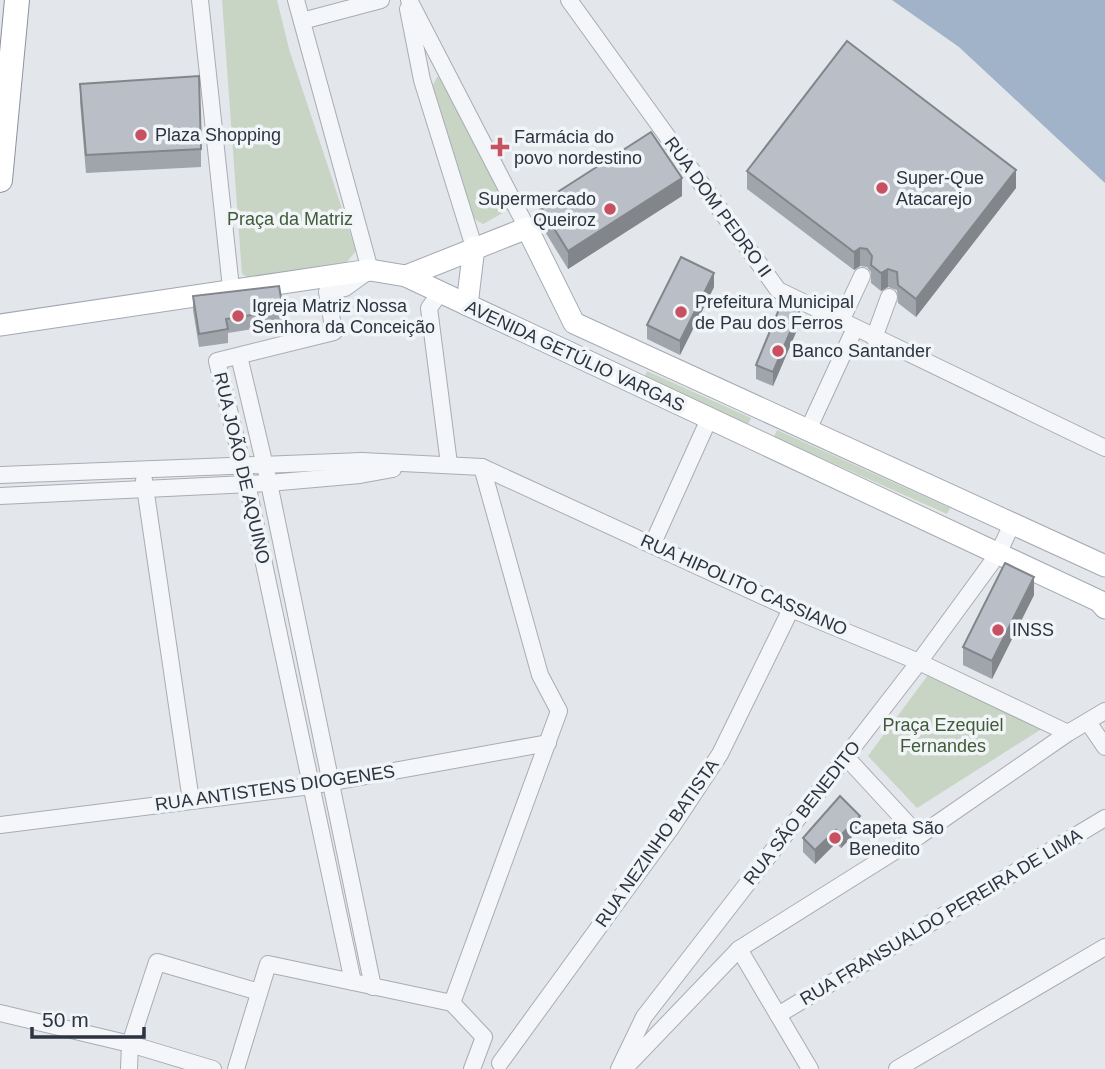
<svg xmlns="http://www.w3.org/2000/svg" width="1105" height="1069" viewBox="0 0 1105 1069" font-family="Helvetica,sans-serif">
<rect width="100%" height="100%" fill="#e3e6ea"/>
<!-- green -->
<g fill="#c8d4c4">
<polygon points="222,0 277,0 289,49 356,251 346,263 249,278 242,274"/>
<polygon points="437,77 442,78 510,209 483,224 473,218 433,85"/>
<polygon points="647,371 751,418 748,425 644,378"/>
<polygon points="777,430 950,508 947,514 774,437"/>
<polygon points="928,675 1043,728 917,808 868,756"/>
</g>
<!-- water -->
<polygon fill="#a0b3c8" points="892,0 1105,0 1105,183 959,47"/>
<g fill="none" stroke-linecap="round" stroke-linejoin="round">
<defs>
<g id="minor">
<polyline points="200,0 231,288"/>
<polyline points="296,0 370,270 345,288 327,292 334,332 217,361 247,484 353,982"/>
<polyline points="409,0 527,228"/>
<polyline points="569,0 778,290 1105,448"/>
<polyline points="408,9 422,80 474,247"/>
<polyline points="302,21 381,0"/>
<polyline points="440,293 429,308 449,464"/>
<polyline points="841,321 862,276"/>
<polyline points="874,338 889,297"/>
<polyline points="239,356 269,483 373,987"/>
<polyline points="808,430 855,328"/>
<polyline points="0,475 362,461 482,467 791,609 919,662 1068,733"/>
<polyline points="144,480 191,801"/>
<polyline points="0,496 269,483 360,475 393,469"/>
<polyline points="653,543 709,419"/>
<polyline points="1088,722 1105,747"/>
<polyline points="846,757 919,836"/>
<polyline points="0,825 311,786 548,743"/>
<polyline points="739,949 810,1069"/>
<polyline points="452,1003 559,711 540,675 482,467"/>
<polyline points="452,1003 484,1037 472,1069"/>
<polyline points="0,1013 130,1044 213,1069"/>
<polyline points="778,1015 1105,818"/>
<polyline points="500,1063 671,828 720,754 791,609"/>
<polyline points="129,1069 130,1044 157,962 259,992"/>
<polyline points="236,1069 268,964 452,1003"/>
<polyline points="619,1069 644,1017 919,662 998,554 1012,524"/>
<polyline points="624,1069 739,949 919,836 1068,733 1105,711"/>
<polyline points="897,1069 1105,947"/>
</g>
<g id="major">
<polyline points="406,276 527,228 574,323 1105,566"/>
<polyline points="467,305 474,247"/>
<polyline points="0,325 370,270 406,276 1099,601 1105,608"/>
</g>
<polyline id="highway" points="0,180 17,0"/>
</defs>
<!-- minor casing -->
<use href="#minor" stroke="#a8adb4" stroke-width="18"/>
<!-- major casing -->
<use href="#major" stroke="#a3aab5" stroke-width="23"/>
<!-- highway casing -->
<use href="#highway" stroke="#8b93a0" stroke-width="26"/>
<!-- minor -->
<use href="#minor" stroke="#f5f6f9" stroke-width="16"/>
<!-- major -->
<use href="#major" stroke="#fff" stroke-width="21"/>
<!-- highway -->
<use href="#highway" stroke="#fff" stroke-width="24"/>
</g>
<!-- wall -->
<g fill="#a0a4ab">
<polygon points="80,84 201,149 201,167 86,173 80,102"/>
<polygon points="747,171 1016,188 916,317 898,303 897,290 888,287 881,291 871,283 871,272 867,267 860,266 854,270 747,189"/>
<polygon points="682,196 568,269 539,222 539,204"/>
<polygon points="714,287 680,355 647,339 647,325"/>
<polygon points="193,296 283,310 283,324 228,333 228,343 199,347 193,310"/>
<polygon points="800,323 773,386 756,379 756,365"/>
<polygon points="1034,595 992,679 963,665 963,647"/>
<polygon points="840,796 860,829 841,848 836,843 815,864 803,852 803,838"/>
</g>
<!-- shaded-wall -->
<g fill="#82868b">
<polygon points="1016,170 1016,188 916,317 916,299"/>
<polygon points="682,178 682,196 568,269 568,251"/>
<polygon points="860,248 860,266 854,270 854,252"/>
<polygon points="888,269 888,287 881,291 881,273"/>
<polygon points="714,273 714,287 680,355 680,341"/>
<polygon points="800,309 800,323 773,386 773,372"/>
<polygon points="1034,577 1034,595 992,679 992,661"/>
<polygon points="860,816 860,829 841,848 841,835"/>
<polygon points="836,830 836,843 815,864 815,850"/>
</g>
<!-- building -->
<g fill="#babfc7" stroke="#82868b" stroke-width="2">
<polygon points="847,41 1016,170 916,299 898,285 897,272 888,269 881,273 871,265 872,256 867,249 860,248 854,252 747,171"/>
<polygon points="199,76 201,149 86,155 80,84"/>
<polygon points="651,132 682,178 568,251 539,204"/>
<polygon points="681,257 714,273 680,341 647,325"/>
<polygon points="279,286 283,310 226,319 228,329 199,334 193,296"/>
<polygon points="782,302 800,309 773,372 756,365"/>
<polygon points="1005,563 1034,577 992,661 963,647"/>
<polygon points="840,796 860,816 841,835 836,830 815,850 803,838"/>
</g>
<!-- markers -->
<g fill="#c75061" stroke="#f2f5f8" stroke-width="2.5">
<circle cx="141" cy="135" r="7"/>
<path d="M496.5 136.5h7v7h7v7h-7v7h-7v-7h-7v-7h7z"/>
<circle cx="882" cy="188" r="7"/>
<circle cx="610" cy="209" r="7"/>
<circle cx="681" cy="312" r="7"/>
<circle cx="238" cy="316" r="7"/>
<circle cx="778" cy="351" r="7"/>
<circle cx="998" cy="630" r="7"/>
<circle cx="835" cy="838" r="7"/>
</g>
<g text-anchor="middle" stroke-width="7" stroke-linejoin="round" paint-order="stroke">
<!-- poi labels -->
<g font-size="18" fill="#2c3341" stroke="#f2f5f8" text-anchor="start">
<text x="155" y="141">Plaza Shopping</text>
<text x="514" y="143">Farmácia do<tspan x="514" dy="21">povo nordestino</tspan></text>
<text x="896" y="184">Super-Que<tspan x="896" dy="21">Atacarejo</tspan></text>
<text x="596" y="205" text-anchor="end">Supermercado<tspan x="596" dy="21">Queiroz</tspan></text>
<text x="695" y="308">Prefeitura Municipal<tspan x="695" dy="21">de Pau dos Ferros</tspan></text>
<text x="252" y="312">Igreja Matriz Nossa<tspan x="252" dy="21">Senhora da Conceição</tspan></text>
<text x="792" y="357">Banco Santander</text>
<text x="1012" y="636">INSS</text>
<text x="849" y="834">Capeta São<tspan x="849" dy="21">Benedito</tspan></text>
</g>
<!-- street labels -->
<g font-size="18" fill="#2c3341" stroke="#f2f5f8">
<text transform="translate(718 207) rotate(54)" y="6">RUA DOM PEDRO II</text>
<text transform="translate(575 356) rotate(25)" y="6">AVENIDA GETÚLIO VARGAS</text>
<text transform="translate(242 468) rotate(77)" y="6">RUA JOÃO DE AQUINO</text>
<text transform="translate(744 585) rotate(24)" y="6">RUA HIPOLITO CASSIANO</text>
<text transform="translate(275 788) rotate(-8)" y="6">RUA ANTISTENS DIOGENES</text>
<text transform="translate(802 813) rotate(-52)" y="6">RUA SÃO BENEDITO</text>
<text transform="translate(657 843) rotate(-55)" y="6">RUA NEZINHO BATISTA</text>
<text transform="translate(941 917) rotate(-31)" y="6">RUA FRANSUALDO PEREIRA DE LIMA</text>
</g>
<!-- park labels -->
<g font-size="18" fill="#405c3a" stroke="#f2f5f8">
<text x="290" y="225">Praça da Matriz</text>
<text x="943" y="731">Praça Ezequiel<tspan x="943" dy="21">Fernandes</tspan></text>
</g>
</g>
<!-- scale -->
<path d="M32 1027v10h112v-10" fill="none" stroke="#2c3341" stroke-width="3.5"/>
<text x="42" y="1027" font-size="21" fill="#2c3341" stroke="#f2f5f8" stroke-width="5" paint-order="stroke">50 m</text>
</svg>
